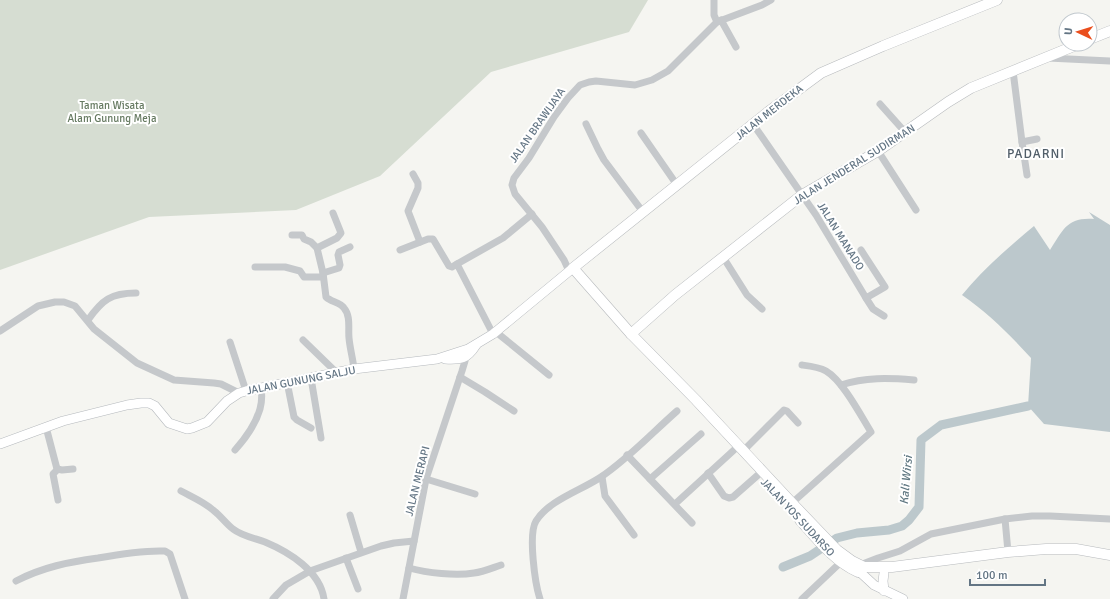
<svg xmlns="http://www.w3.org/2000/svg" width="1110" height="599" viewBox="0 0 1110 599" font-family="Signika,sans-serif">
<rect width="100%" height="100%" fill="#f5f5f1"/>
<!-- green -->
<polygon fill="#d6ddd2" points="0,0 648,0 629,32 491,72 380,176 296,210 149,217 0,270"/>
<!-- water -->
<path fill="#bcc8cc" d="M 1089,212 L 1110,225 L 1110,432 L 1044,424 L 1028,406 L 1031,358 C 1009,334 988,313 962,295 C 983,269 1009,247 1034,226 L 1050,250 C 1063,230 1067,217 1094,219 Z"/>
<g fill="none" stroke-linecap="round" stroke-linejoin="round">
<!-- river -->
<polyline stroke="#bcc8cc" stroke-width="9" points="783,567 810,556 837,538 857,533 889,530 902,526 909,520 919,507 921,440 941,425 1028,406"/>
<defs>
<g id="major">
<path d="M 445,359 C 461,360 467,359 476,345"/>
<polyline points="0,444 63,421 127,405 141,403 149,403 155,406 169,423 187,429 192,428 207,422 227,401 239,393 246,391 354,369 437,359 468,349 493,334 573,268"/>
<polyline points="861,573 874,585 903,599"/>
<polyline points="884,591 883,581 884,573"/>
</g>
<g id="highway">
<polyline points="997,0 883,46 821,73 768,112 573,268 631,334 696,400 792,503 837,550 852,561 864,567 892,567 1008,552 1046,549 1076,549 1110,555"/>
<polyline points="1090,39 1110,31"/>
<polyline points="631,334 675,295 802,195 878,151 948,102 971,88 1079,44"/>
<path d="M 800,520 C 817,539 834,561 858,572"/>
</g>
</defs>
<!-- major casing -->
<use href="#major" stroke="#b5b9bd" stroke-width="10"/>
<!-- highway casing -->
<use href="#highway" stroke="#b7babd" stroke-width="11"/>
<!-- minor -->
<g stroke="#c5c8cb" stroke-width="7">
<polyline points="714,0 714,15 717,22"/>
<polyline points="721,20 736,47"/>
<polyline points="1048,58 1110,61"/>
<polyline points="1013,71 1022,142 1027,175"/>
<polyline points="880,104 905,132"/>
<polyline points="586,124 598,149 604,160 643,212"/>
<polyline points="753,124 816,215 866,298 885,287 861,250"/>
<polyline points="641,133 677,185"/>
<polyline points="1022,142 1037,139"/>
<polyline points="878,151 916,210"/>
<polyline points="413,174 418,183 418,188 408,211 420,242"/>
<path d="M 292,235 L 302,235 L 304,239 L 311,242 L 317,248 L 323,273 L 326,297 C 331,302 340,302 344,308 C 351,316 348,329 349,338 C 350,349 353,359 354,369"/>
<polyline points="317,248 337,238 341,233 333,213"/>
<polyline points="400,250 428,239 433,239 449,266 452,267 457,264 493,334"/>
<polyline points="723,257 747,295 762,309"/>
<polyline points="457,264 503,238 532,214"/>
<polyline points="255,267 285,267 300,271 304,277 323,277"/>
<polyline points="569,271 564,260 542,227 515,194 512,185 514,178 529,158 554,117 568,98 580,85 589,82 596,81 635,85 652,80 668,71 717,22 762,5 771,0"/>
<polyline points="323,273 339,268 340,265 338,255 339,252 350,247"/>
<polyline points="866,298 873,309 884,316"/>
<path d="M 88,320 C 102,300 111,293 136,293"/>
<polyline points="0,331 38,306 55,302 64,302 75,306 94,329 137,363 174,380 214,383 221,384 239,393"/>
<polyline points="496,332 549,375"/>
<polyline points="303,340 337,373"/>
<polyline points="230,342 246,391"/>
<polyline points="460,377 485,392 514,411"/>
<polyline points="311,378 321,438"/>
<polyline points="287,382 294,417 297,420 311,428"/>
<path d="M 841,385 C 865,377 889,378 914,380"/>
<polyline points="46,427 57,469 62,470 73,469"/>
<path d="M 235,450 C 245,439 256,423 260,409 C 262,402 262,394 261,387"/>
<polyline points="743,451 784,410 787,411 798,423"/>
<polyline points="627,455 692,523"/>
<polyline points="708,473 724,496 729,498 733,497 758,475"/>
<polyline points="602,477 605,496 634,535"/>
<polyline points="426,479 475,494"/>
<polyline points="650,479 701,434"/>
<path d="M 181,491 C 192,497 204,502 213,510 C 221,516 226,524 233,529 C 242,536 254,538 265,542 C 289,552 320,571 324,599"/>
<polyline points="58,500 53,474 58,469"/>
<path d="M 792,503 L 871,432 C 861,416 843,381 826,371 C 819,367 810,366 802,365"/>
<polyline points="675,504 734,450"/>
<polyline points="350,515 361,552"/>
<polyline points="1005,519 1008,552"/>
<polyline points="346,558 358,589"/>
<polyline points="860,565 878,558 900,551 931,534 1005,519 1032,516 1050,516 1110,519"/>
<path d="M 409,568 C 427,573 456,576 474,573 C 483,572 492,568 501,565"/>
<path d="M 16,581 C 43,567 69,562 98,558 C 120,554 143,550 165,551 L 170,554 L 185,599"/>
<polyline points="273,599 286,585 310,571 381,546 394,543 414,541"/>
<polyline points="403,599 426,479 462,371 465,361 465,354"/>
<path d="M 540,599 C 535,584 528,534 536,521 C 549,500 582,490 601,477 C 628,459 653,432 677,411"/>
<polyline points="802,599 841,562"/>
</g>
<!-- major -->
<use href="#major" stroke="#fff" stroke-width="9"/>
<!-- highway -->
<use href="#highway" stroke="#fff" stroke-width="10"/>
</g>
<g text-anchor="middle" stroke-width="4" stroke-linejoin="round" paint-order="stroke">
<!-- park labels -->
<g font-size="11" fill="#677b62" stroke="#fff">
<text x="112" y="109">Taman Wisata<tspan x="112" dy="13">Alam Gunung Meja</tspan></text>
</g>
<!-- street labels -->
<g font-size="11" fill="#637584" stroke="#fff">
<text transform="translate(769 112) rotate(-38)" y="4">JALAN MERDEKA</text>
<text transform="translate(537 125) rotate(-55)" y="4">JALAN BRAWIJAYA</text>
<text transform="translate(854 164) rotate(-32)" y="4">JALAN JENDERAL SUDIRMAN</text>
<text transform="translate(841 236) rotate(58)" y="4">JALAN MANADO</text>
<text transform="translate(301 380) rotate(-11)" y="4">JALAN GUNUNG SALJU</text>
<text transform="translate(417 481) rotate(-76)" y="4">JALAN MERAPI</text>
<text transform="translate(798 517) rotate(47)" y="4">JALAN YOS SUDARSO</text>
</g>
<!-- water labels -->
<g font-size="12" font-style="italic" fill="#5f7781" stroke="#fff">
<text transform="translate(906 480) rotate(-85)" y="4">Kali Wirsi</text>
</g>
<!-- quarter labels -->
<g font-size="13" letter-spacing="1" fill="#515e69" stroke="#fff">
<text x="1036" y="158">PADARNI</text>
</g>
</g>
<!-- north arrow -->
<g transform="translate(1078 32) rotate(274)"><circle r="19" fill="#ffffff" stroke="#c1c8ce"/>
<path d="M0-3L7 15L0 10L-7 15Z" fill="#ea4e1d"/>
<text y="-6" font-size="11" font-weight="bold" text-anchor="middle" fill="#637584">U</text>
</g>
<!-- scale -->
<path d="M970 579v6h75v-6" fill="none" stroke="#637584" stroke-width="2"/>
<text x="976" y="579" font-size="12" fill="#637584" stroke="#ffffff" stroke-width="3" paint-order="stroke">100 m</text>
</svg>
